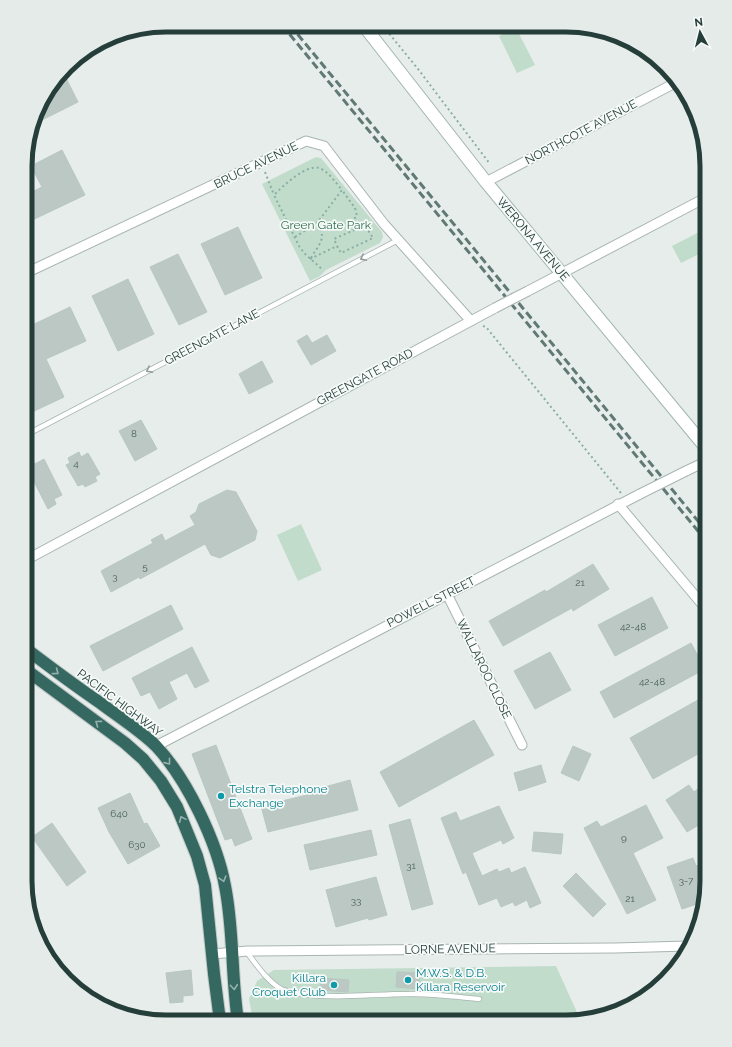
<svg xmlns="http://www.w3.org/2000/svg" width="732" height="1047" viewBox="0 0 732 1047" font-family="Raleway,sans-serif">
<rect width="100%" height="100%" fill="#e6edeb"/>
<!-- green -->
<g fill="#c1dccb">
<polygon points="516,28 535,65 517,73 499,36"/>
<polygon points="316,157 321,158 382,232 383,237 380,243 326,270 320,276 310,281 262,184"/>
<polygon points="707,228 707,250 681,263 672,246"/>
<polygon points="301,524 322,570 298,581 277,535"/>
<polygon points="556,966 580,1019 567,1022 253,1021 249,999 257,981 274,970"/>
</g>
<!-- building -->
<g fill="#bbc8c4" stroke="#b9c7c2">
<polygon points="63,72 78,102 34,124 44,96"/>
<polygon points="62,150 85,195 26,223 26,195 42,187 31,166"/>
<polygon points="238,227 262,278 225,295 201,244"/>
<polygon points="178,254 207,312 179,325 150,267"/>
<polygon points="128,279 154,334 118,351 92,296"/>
<polygon points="70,307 86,341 46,359 64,397 30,413 26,405 26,328"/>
<polygon points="307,335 312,343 327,335 336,351 311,365 297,341"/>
<polygon points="262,361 273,382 249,394 239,374"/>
<polygon points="141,420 157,449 135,461 119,431"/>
<polygon points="79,452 81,457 88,453 100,474 95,477 97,481 85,487 83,484 78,486 66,465 70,463 68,458"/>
<polygon points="32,459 35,464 44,459 62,495 54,499 56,504 48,509 26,466 26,462"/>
<polygon points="227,490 236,492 257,531 255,540 220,558 211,555 205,544 140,579 139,577 111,592 101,571 153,543 151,540 162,534 165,541 195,525 190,516 196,512 199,504"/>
<polygon points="593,564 609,589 573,611 572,608 503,646 489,621 545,590 546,592"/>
<polygon points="652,597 668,628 615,656 598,625"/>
<polygon points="171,605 183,629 103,671 90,646"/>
<polygon points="691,643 705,669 614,718 600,692"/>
<polygon points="192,647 209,681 195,688 187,673 169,682 177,699 159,709 150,692 141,696 132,678"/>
<polygon points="550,652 571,690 535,709 514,671"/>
<polygon points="707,695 707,749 653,779 630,738"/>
<polygon points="474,720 494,755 399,807 380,772"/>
<polygon points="216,745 252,839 235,846 232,838 225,840 192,754"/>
<polygon points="573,746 591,754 579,781 561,773"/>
<polygon points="541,765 546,782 519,791 514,773"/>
<polygon points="350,780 358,810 268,832 261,806 311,794 310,791"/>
<polygon points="707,782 707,820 687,832 666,800 689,785 694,792"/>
<polygon points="130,793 144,824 147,823 160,846 128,864 109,832 98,808"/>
<polygon points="646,805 663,838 633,853 656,900 627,914 584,828 597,821 601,827"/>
<polygon points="499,806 514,838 503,844 501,840 472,853 482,876 497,869 499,872 509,868 511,873 525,867 541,903 530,908 527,900 515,906 513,902 501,907 497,898 479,905 466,872 463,874 441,818 456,812 460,821"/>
<polygon points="410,819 433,904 412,910 389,825"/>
<polygon points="52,823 86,872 67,886 32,837"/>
<polygon points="371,830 377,855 310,870 304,845"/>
<polygon points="534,832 563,834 561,854 532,851"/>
<polygon points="693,858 696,866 707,862 707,891 703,902 682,909 667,867"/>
<polygon points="576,873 606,904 593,917 563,886"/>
<polygon points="376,877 387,915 369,920 368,918 336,927 326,890"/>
<polygon points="191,970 193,995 183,996 183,1002 170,1003 166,973"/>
<polygon points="397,972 420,973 419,989 396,987"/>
<polygon points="321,978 349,980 348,992 320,990"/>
</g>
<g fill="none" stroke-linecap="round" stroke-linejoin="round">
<defs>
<g id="lane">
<polyline points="26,435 398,240"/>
<path d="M 246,951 C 256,964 267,981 281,989 C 288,992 295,993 302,994 C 338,999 373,994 409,994 C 432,993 455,997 479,999"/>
</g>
<g id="street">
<polyline points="486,182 675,83"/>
<polyline points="26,273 306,141 324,146 384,224 471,321"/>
<polyline points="528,291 707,197"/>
<polyline points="686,471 707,461"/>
<polyline points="618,504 707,610"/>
<polyline points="26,560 495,308"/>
<polyline points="447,594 522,745"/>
<polyline points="156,746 640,494"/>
<polyline points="212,954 248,951 615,948 688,946"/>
</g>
<polyline id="secondary" points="364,26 486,182 707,449"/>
<g id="highway">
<path d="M 25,648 C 50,667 74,685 99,702 C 116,715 141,731 156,746 C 187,779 217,842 225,886 C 234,930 231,976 238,1021"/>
<polyline points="25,669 125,743 143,759 161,781 177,807 197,856 205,885 214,974 220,1021"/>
</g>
</defs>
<!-- lane casing -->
<use href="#lane" stroke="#a9b5b2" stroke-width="6"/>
<!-- street casing -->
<use href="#street" stroke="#a9b5b2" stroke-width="11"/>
<!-- secondary casing -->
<use href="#secondary" stroke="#a2b5b0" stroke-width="14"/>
<!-- highway casing -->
<use href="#highway" stroke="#c2c9c8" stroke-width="14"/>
<!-- path -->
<g stroke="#89aea5" stroke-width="2" stroke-dasharray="2 3" stroke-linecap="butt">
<polyline points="383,26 418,69 490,164"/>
<polyline points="265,172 274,195"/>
<path d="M 322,230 C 327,228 329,228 335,228 C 343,228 351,222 357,216 L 355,208 L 342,190"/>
<path d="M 295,237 L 317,223 L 342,190 C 336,183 328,171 319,168 C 306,164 283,186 274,195 L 299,246 L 304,253 L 323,270"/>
<path d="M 311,258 C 318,245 328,239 317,223"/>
<polyline points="310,259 337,246 341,253 373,238 365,225 334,239 337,246"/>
<polyline points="483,326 486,327 621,493"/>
</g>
<!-- lane -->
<use href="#lane" stroke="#fff" stroke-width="4.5"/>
<!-- street -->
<use href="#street" stroke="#fff" stroke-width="9"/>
<!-- secondary -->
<use href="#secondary" stroke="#fff" stroke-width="12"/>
<!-- highway -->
<use href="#highway" stroke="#356861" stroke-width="12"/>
<!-- rail -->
<g stroke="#617975" stroke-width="3" stroke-dasharray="8 4" stroke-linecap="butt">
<polyline points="282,25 707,542"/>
<polyline points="290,25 707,532"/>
</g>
<defs>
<g id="street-bridge">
<polyline points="495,308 528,291"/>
<polyline points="640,494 686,471"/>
</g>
</defs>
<!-- street-bridge casing -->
<use href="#street-bridge" stroke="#a9b5b2" stroke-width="11" stroke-linecap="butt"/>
<!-- street-bridge -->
<use href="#street-bridge" stroke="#fff" stroke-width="9"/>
</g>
<!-- one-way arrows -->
<defs><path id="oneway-chevron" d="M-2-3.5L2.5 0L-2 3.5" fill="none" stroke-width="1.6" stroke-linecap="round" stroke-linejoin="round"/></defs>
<g stroke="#929e9c">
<use href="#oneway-chevron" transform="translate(363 258) rotate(153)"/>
<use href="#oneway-chevron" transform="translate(149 370) rotate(152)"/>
</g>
<g stroke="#96b1ac">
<use href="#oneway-chevron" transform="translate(56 672) rotate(37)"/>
<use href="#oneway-chevron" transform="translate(98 723) rotate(-144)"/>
<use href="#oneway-chevron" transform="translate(168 762) rotate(51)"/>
<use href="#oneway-chevron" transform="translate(182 819) rotate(-114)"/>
<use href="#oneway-chevron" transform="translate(223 879) rotate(74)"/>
<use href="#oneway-chevron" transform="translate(234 987) rotate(85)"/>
</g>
<!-- markers -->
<g fill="#0f9aa8" stroke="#f6faf8" stroke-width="1.5">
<circle cx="221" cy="796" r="4"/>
<circle cx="408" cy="980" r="4"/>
<circle cx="334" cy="985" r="4"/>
</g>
<g text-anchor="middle" stroke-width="3.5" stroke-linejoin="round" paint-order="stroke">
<!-- number labels -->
<g font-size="10" fill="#4b605c">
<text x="134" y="437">8</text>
<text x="76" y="467">4</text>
<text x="145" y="570">5</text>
<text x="115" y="580">3</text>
<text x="580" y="586">21</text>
<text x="633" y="630">42-48</text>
<text x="652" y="685">42-48</text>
<text x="119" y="817">640</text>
<text x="624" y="841">9</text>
<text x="137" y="848">630</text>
<text x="411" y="869">31</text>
<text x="686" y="884">3-7</text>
<text x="630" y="902">21</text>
<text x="356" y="904">33</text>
</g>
<!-- street labels -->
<g font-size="12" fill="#263e3a" stroke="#f6faf8">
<text transform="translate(581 132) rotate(-28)" y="4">NORTHCOTE AVENUE</text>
<text transform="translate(256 165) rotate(-26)" y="4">BRUCE AVENUE</text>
<text transform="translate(533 239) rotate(50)" y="4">WERONA AVENUE</text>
<text transform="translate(212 337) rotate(-28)" y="4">GREENGATE LANE</text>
<text transform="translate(365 377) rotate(-28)" y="4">GREENGATE ROAD</text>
<text transform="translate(431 602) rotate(-27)" y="4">POWELL STREET</text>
<text transform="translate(484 669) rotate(64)" y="4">WALLAROO CLOSE</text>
<text transform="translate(120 703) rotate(37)" y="4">PACIFIC HIGHWAY</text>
<text transform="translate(450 949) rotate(-1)" y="4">LORNE AVENUE</text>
</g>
<!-- park labels -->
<g font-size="12" fill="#347151" stroke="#f6faf8">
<text x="326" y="229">Green Gate Park</text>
</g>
<!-- culture labels -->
<g font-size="12" fill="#0d838f" stroke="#f6faf8" text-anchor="start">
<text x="229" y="793">Telstra Telephone<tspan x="229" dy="14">Exchange</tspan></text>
<text x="416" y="977">M.W.S. &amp; D.B.<tspan x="416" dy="14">Killara Reservoir</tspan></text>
<text x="326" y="982" text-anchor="end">Killara<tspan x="326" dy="14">Croquet Club</tspan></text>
</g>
</g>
<!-- crop -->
<path d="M0 0H732V1047H0ZM166 32H566A134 134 0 0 1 700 166V881A134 134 0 0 1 566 1015H166A134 134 0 0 1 32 881V166A134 134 0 0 1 166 32Z" fill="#e5ebe9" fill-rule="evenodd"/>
<path fill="none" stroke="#263e3a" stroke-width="5" d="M166 32H566A134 134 0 0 1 700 166V881A134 134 0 0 1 566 1015H166A134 134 0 0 1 32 881V166A134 134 0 0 1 166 32Z"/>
<!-- north arrow -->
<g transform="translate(700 32) rotate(353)" stroke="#f6faf8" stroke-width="3" paint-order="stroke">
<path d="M0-3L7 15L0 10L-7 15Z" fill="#263e3a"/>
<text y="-6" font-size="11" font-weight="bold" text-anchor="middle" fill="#263e3a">N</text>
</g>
</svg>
